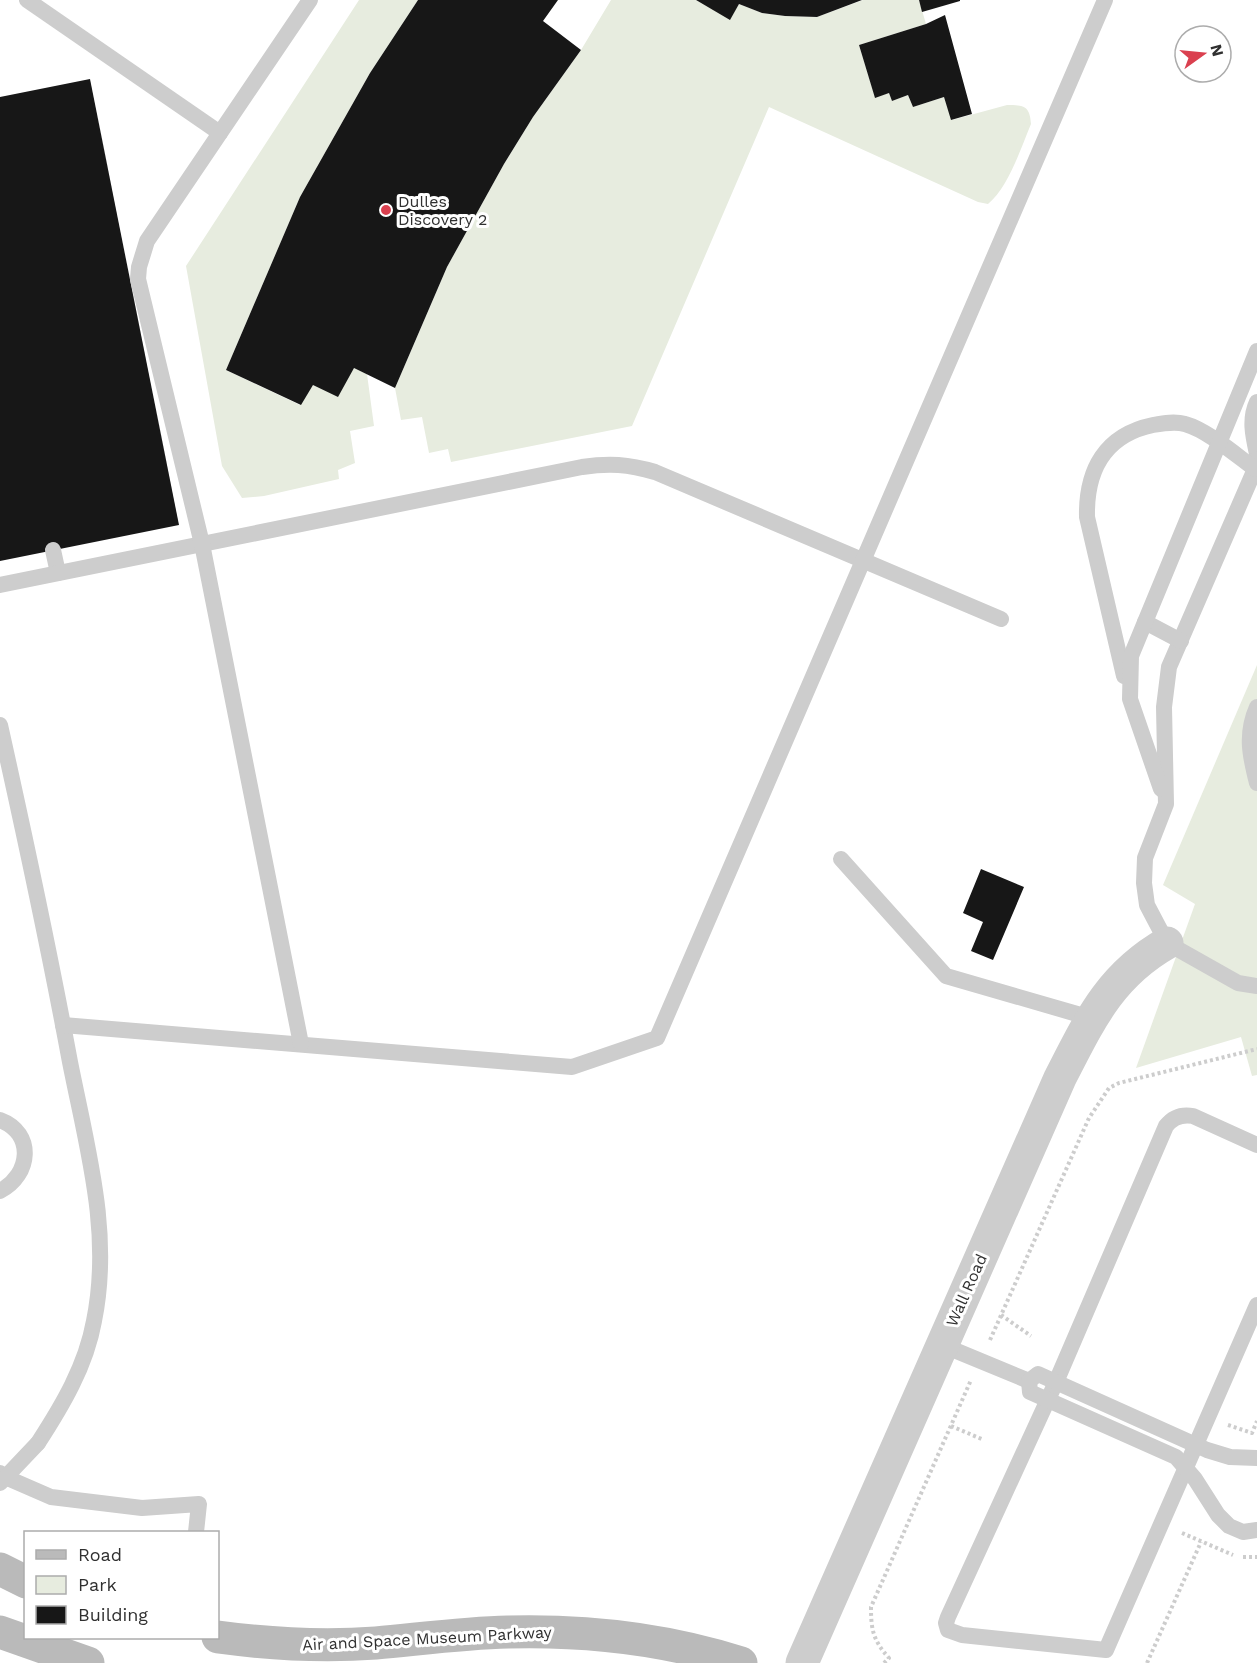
<svg xmlns="http://www.w3.org/2000/svg" width="1257" height="1663" viewBox="0 0 1257 1663" font-family="'Work Sans',sans-serif">
<rect width="100%" height="100%" fill="#fff"/>
<!-- green -->
<g fill="#e7ecdf">
<polygon points="359,0 418,0 370,73 300,197 226,370 300,405 313,385 354,368 367,374 374,426 350,431 355,463 338,470 339,479 264,496 242,498 222,466 186,266"/>
<path d="M 611,0 L 696,0 L 730,19 L 739,4 L 762,13 L 785,16 L 817,17 L 863,0 L 919,0 L 926,24 L 859,45 L 875,97 L 889,93 L 892,101 L 908,95 L 913,107 L 944,97 L 952,120 L 1007,105 C 1024,105 1030,106 1031,124 C 1021,148 1008,188 988,204 L 978,202 L 769,107 L 632,426 L 451,462 L 448,449 L 429,453 L 422,417 L 401,420 L 395,388 L 447,267 L 504,164 L 533,117 L 581,50 Z"/>
<polygon points="1257,665 1257,1075 1252,1076 1241,1037 1136,1068 1195,904 1163,885"/>
</g>
<!-- building -->
<g fill="#171717">
<polygon points="418,0 558,0 543,21 581,50 533,117 504,164 447,267 395,388 354,368 338,397 313,385 301,405 226,370 300,197 370,73"/>
<polygon points="696,0 862,0 817,17 785,16 762,13 739,4 730,20"/>
<polygon points="919,0 960,0 960,1 922,12"/>
<polygon points="945,15 972,114 951,120 944,97 913,107 908,95 892,101 889,93 875,98 859,45 926,24"/>
<polygon points="90,79 179,525 0,561 0,97"/>
<polygon points="981,869 1024,887 993,960 971,951 983,922 963,913"/>
</g>
<g fill="none" stroke-linecap="round" stroke-linejoin="round">
<!-- path -->
<g stroke="#cdcdcd" stroke-width="4" stroke-dasharray="3 3" stroke-linecap="butt">
<polyline points="1001,1315 1031,1336"/>
<polyline points="990,1340 1089,1118 1109,1088 1119,1083 1257,1049"/>
<polyline points="1228,1425 1252,1433 1257,1421"/>
<polyline points="951,1426 984,1440"/>
<polyline points="1182,1533 1233,1555"/>
<polyline points="1243,1557 1257,1557"/>
<path d="M 884,1663 L 889,1658 C 873,1640 871,1630 871,1607 L 971,1380"/>
<polyline points="1147,1663 1201,1542"/>
</g>
<!-- lane -->
<g stroke="#cdcdcd" stroke-width="16">
<polyline points="27,0 220,133"/>
<path d="M 1257,402 C 1249,419 1253,436 1257,454"/>
<polyline points="1257,459 1255,469 1169,667 1164,707 1166,804 1145,858 1144,883 1147,905 1167,943 1238,983 1257,986"/>
<polyline points="53,550 58,573"/>
<path d="M 0,585 L 582,467 C 609,463 628,464 655,472 L 1001,619"/>
<polyline points="1145,622 1181,641"/>
<path d="M 1124,676 L 1087,517 C 1086,470 1105,435 1153,425 C 1164,423 1175,421 1185,424 C 1207,430 1236,455 1255,469"/>
<path d="M 1257,707 C 1245,734 1250,756 1257,783"/>
<path d="M 0,725 C 25,837 49,949 70,1062 C 87,1148 112,1233 94,1321 C 86,1366 62,1406 38,1443"/>
<polyline points="1161,789 1130,699 1131,656 1257,351"/>
<polyline points="841,859 946,976 1091,1018"/>
<polyline points="63,1025 572,1067 657,1038 1105,0"/>
<polyline points="301,1044 202,544 138,279 139,267 147,241 310,0"/>
<path d="M 0,1120 C 35,1133 31,1175 0,1191"/>
<path d="M 1257,1145 L 1193,1116 C 1182,1114 1173,1117 1166,1126 L 1056,1382 L 948,1617 L 946,1623 L 948,1630 L 962,1635 L 1106,1650 L 1257,1305"/>
<polyline points="942,1345 1029,1381"/>
<polyline points="1029,1381 1030,1392 1176,1457 1195,1479 1218,1515 1229,1526 1243,1532 1257,1530"/>
<polyline points="1029,1381 1038,1374 1207,1450 1230,1457 1257,1458"/>
<polyline points="0,1473 5,1477 51,1497 142,1508 199,1504 196,1532"/>
</g>
<!-- street -->
<path stroke="#cdcdcd" stroke-width="33" d="M 802,1663 L 1060,1078 C 1089,1022 1109,976 1167,943"/>
<!-- secondary -->
<g stroke="#bababa" stroke-width="33">
<polyline points="0,1569 26,1582"/>
<polyline points="0,1632 88,1663"/>
<path d="M 218,1637 C 270,1644 323,1647 376,1643 C 420,1639 464,1633 508,1632 C 587,1630 666,1639 741,1663"/>
</g>
<!-- lane-bridge -->
<polyline stroke="#cdcdcd" stroke-width="16" points="0,1483 38,1443"/>
</g>
<!-- markers -->
<circle fill="#da404f" stroke="#fff" stroke-width="2" cx="386" cy="210" r="6"/>
<g text-anchor="middle" stroke-width="6" stroke-linejoin="round" paint-order="stroke">
<!-- poi labels -->
<g font-size="16" fill="#303030" stroke="#fff" text-anchor="start">
<text x="398" y="207">Dulles<tspan x="398" dy="18">Discovery 2</tspan></text>
</g>
<!-- street labels -->
<g font-size="16" fill="#303030" stroke="#fff">
<text transform="translate(966 1290) rotate(-66)" y="6">Wall Road</text>
<text transform="translate(427 1638) rotate(-3)" y="6">Air and Space Museum Parkway</text>
</g>
</g>
<!-- legend -->
<rect x="24" y="1531" width="195" height="108" fill="#ffffff" stroke="#acacac" stroke-width="1.5"/>
<rect x="36" y="1550" width="30" height="9" fill="#bababa" stroke="#acacac" stroke-width="1.5"/>
<text x="78" y="1561" font-size="18" fill="#303030">Road</text>
<rect x="36" y="1576" width="30" height="18" fill="#e7ecdf" stroke="#acacac" stroke-width="1.5"/>
<text x="78" y="1591" font-size="18" fill="#303030">Park</text>
<rect x="36" y="1606" width="30" height="18" fill="#171717" stroke="#acacac" stroke-width="1.5"/>
<text x="78" y="1621" font-size="18" fill="#303030">Building</text>
<!-- north arrow -->
<g transform="translate(1203 54) rotate(75)"><circle r="28" fill="#ffffff" stroke="#acacac" stroke-width="1.5"/>
<path d="M0-4.5L10 22L0 15L-10 22Z" fill="#da404f"/>
<text y="-9" font-size="16" font-weight="bold" text-anchor="middle" fill="#303030">N</text>
</g>
</svg>
